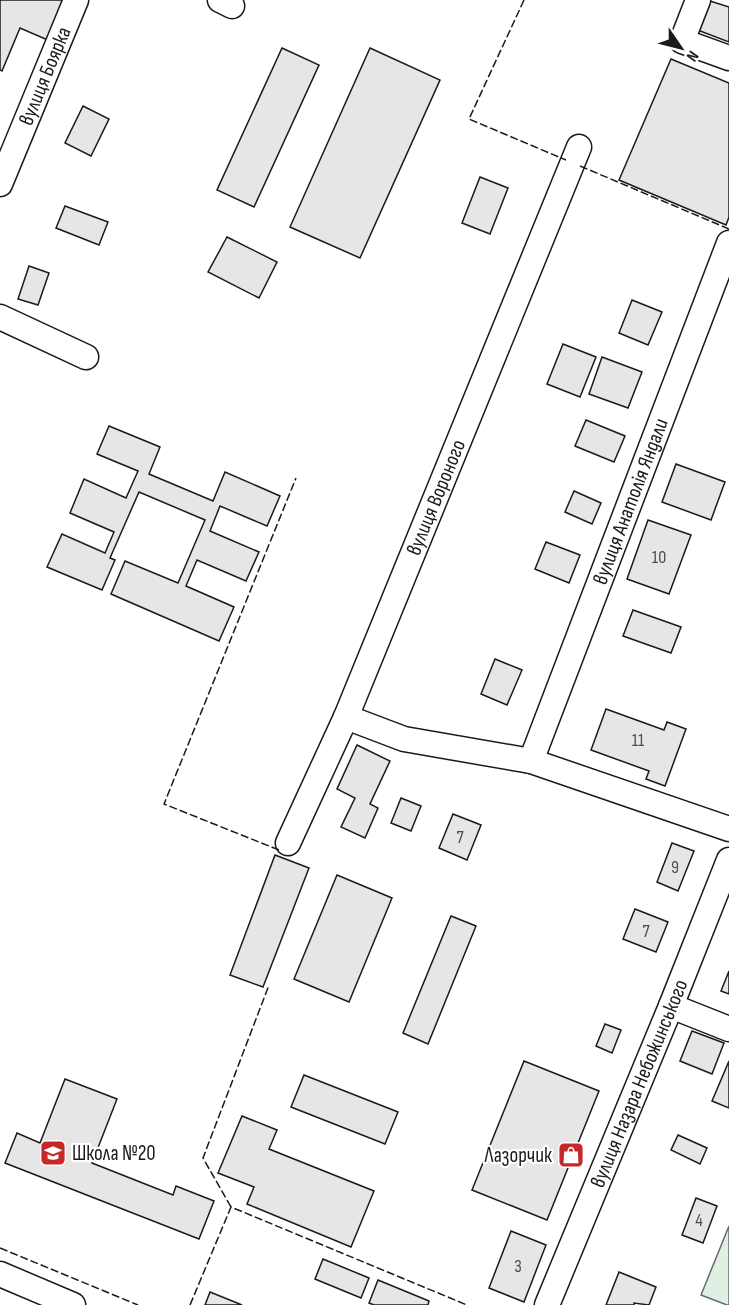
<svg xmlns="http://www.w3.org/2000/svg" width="729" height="1305" viewBox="0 0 729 1305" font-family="'Sofia Sans Condensed',sans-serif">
<rect width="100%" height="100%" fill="#fff"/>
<!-- green -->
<polygon fill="#e0efe3" stroke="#6a6a6a" stroke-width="1.5" points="729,1226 729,1305 727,1305 701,1295"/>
<!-- building -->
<g fill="#e6e6e6" stroke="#1a1a1a" stroke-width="1.5">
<polygon points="0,0 67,0 50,41 20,28 2,71 0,70"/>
<polygon points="707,0 729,7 729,42 695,29"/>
<polygon points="282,48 319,65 254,207 217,190"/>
<polygon points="370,48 440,80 360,258 290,227"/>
<polygon points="671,59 729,83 729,217 726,225 619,180"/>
<polygon points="83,106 109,119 91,156 65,143"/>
<polygon points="480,177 508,188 490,234 462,223"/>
<polygon points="65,206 108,222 99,245 56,228"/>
<polygon points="227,237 277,262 259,298 208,272"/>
<polygon points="29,266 49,273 38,305 18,299"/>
<polygon points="632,300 662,312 648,345 619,333"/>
<polygon points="563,344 596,357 580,397 547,384"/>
<polygon points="602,357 642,372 628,408 589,394"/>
<polygon points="586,420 625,436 614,462 575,446"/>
<polygon points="109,426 160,447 149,474 213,501 225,472 280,496 267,526 220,506 210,531 259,552 246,581 197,560 186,586 234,607 219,641 111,594 125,561 178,583 205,520 139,492 110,558 115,560 102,590 47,567 62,534 105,553 114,532 70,513 84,479 126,498 138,471 97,454"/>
<polygon points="676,464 725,482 711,520 662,502"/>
<polygon points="574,491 601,503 592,524 565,512"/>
<polygon points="648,520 691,535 669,594 627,579"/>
<polygon points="546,542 580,555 569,583 535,569"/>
<polygon points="633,610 681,627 671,653 623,636"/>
<polygon points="495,659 522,670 507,705 481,694"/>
<polygon points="606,709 664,730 667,722 686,729 665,786 646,779 649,771 591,750"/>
<polygon points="357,745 390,761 370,804 378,808 365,838 341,827 355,798 337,789"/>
<polygon points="401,798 421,806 411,831 391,823"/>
<polygon points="453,814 481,825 467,860 439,848"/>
<polygon points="672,843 694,851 678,891 657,882"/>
<polygon points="275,855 309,868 263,987 230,975"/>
<polygon points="337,875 392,898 349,1002 294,979"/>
<polygon points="635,909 668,922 656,952 623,939"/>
<polygon points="451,916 476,926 428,1044 403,1033"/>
<polygon points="729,971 729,994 721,991"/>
<polygon points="605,1024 621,1030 612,1053 596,1046"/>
<polygon points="692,1031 724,1043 712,1074 680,1061"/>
<polygon points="524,1061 599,1091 547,1220 472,1190"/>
<polygon points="729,1061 729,1108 712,1101"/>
<polygon points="304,1075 398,1112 385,1144 291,1107"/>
<polygon points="65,1079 117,1099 92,1163 173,1195 176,1186 214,1201 199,1239 5,1163 17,1133 40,1143"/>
<polygon points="242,1116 277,1130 269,1149 374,1191 351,1247 247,1204 254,1187 218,1173"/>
<polygon points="678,1135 707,1148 700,1164 671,1150"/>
<polygon points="696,1198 717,1206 703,1243 682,1235"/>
<polygon points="511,1231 546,1245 524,1302 489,1288"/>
<polygon points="323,1259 369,1278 361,1298 315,1279"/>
<polygon points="619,1272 656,1287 649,1305 634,1303 634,1305 606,1305"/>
<polygon points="378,1280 429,1301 428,1305 374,1305 369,1303"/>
<polygon points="210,1292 242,1305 205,1305"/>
</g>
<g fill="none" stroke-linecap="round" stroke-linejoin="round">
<defs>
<g id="minor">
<polyline points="220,0 232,6"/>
<polyline points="698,0 682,41 729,58"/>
<path id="s1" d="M 0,184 L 76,0"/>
<polyline points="0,317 86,357"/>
<polyline points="346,717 404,739 531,761 729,829"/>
<path id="s2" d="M 531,761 L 729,243"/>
<path id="s3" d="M 288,843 L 346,717 L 579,147"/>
<polyline points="671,1006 729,1029"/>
<polyline points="0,1274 73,1305"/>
<path id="s4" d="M 547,1305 L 671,1006 L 729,860"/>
</g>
</defs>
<!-- minor casing -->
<use href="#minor" stroke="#1a1a1a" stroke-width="27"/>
<!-- minor -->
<use href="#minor" stroke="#fff" stroke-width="24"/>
<!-- fence -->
<g stroke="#1a1a1a" stroke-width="1.5" stroke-dasharray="8 3" stroke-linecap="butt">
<polyline points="524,0 469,119 566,160"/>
<polyline points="580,166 729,229"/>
<polyline points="279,850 164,804 296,478"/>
<polyline points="231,1207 203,1158 269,985"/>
<polyline points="0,1248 138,1305"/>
<polyline points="190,1305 231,1207 467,1305"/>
</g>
</g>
<!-- icons -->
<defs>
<symbol id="school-square" viewBox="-11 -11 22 22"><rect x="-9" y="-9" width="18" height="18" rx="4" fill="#c62828" stroke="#fff"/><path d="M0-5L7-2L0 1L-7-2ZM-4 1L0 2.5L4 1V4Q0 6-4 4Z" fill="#fff"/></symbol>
<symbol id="shop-square" viewBox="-11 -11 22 22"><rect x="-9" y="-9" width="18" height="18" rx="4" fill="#c62828" stroke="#fff"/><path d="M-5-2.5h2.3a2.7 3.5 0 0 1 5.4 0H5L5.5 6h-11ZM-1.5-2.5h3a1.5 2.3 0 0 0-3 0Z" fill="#fff"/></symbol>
</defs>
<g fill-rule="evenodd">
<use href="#school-square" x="38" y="1138" width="30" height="30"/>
<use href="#shop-square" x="556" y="1140" width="30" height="30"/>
</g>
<g text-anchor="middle" stroke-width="4.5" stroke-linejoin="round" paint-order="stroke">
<!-- number labels -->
<g font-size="18" fill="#4d4d4d">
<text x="659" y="563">10</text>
<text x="638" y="746">11</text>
<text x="460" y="843">7</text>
<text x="675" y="873">9</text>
<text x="646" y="937">7</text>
<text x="699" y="1226">4</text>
<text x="518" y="1272">3</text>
</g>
<!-- street labels -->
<g font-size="21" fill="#1a1a1a" stroke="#fff">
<text dy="7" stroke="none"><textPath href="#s1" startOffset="117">вулиця Боярка</textPath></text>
<text dy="7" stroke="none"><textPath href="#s3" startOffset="376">вулиця Вороного</textPath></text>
<text dy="7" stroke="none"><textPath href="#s2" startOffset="278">вулиця Анатолія Яндали</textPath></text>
<text dy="7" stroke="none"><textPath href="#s4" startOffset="240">вулиця Назара Небожинського</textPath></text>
</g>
<!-- poi labels -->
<g font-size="21" fill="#1a1a1a" stroke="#fff" text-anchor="start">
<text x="72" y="1160">Школа №20</text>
<text x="552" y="1162" text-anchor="end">Лазорчик</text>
</g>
</g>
<!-- north arrow -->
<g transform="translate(681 48) rotate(125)" stroke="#ffffff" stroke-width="4.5" paint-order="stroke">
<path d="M0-4.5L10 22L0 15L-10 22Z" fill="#1a1a1a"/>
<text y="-9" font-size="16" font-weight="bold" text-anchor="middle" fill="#1a1a1a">N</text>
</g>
</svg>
